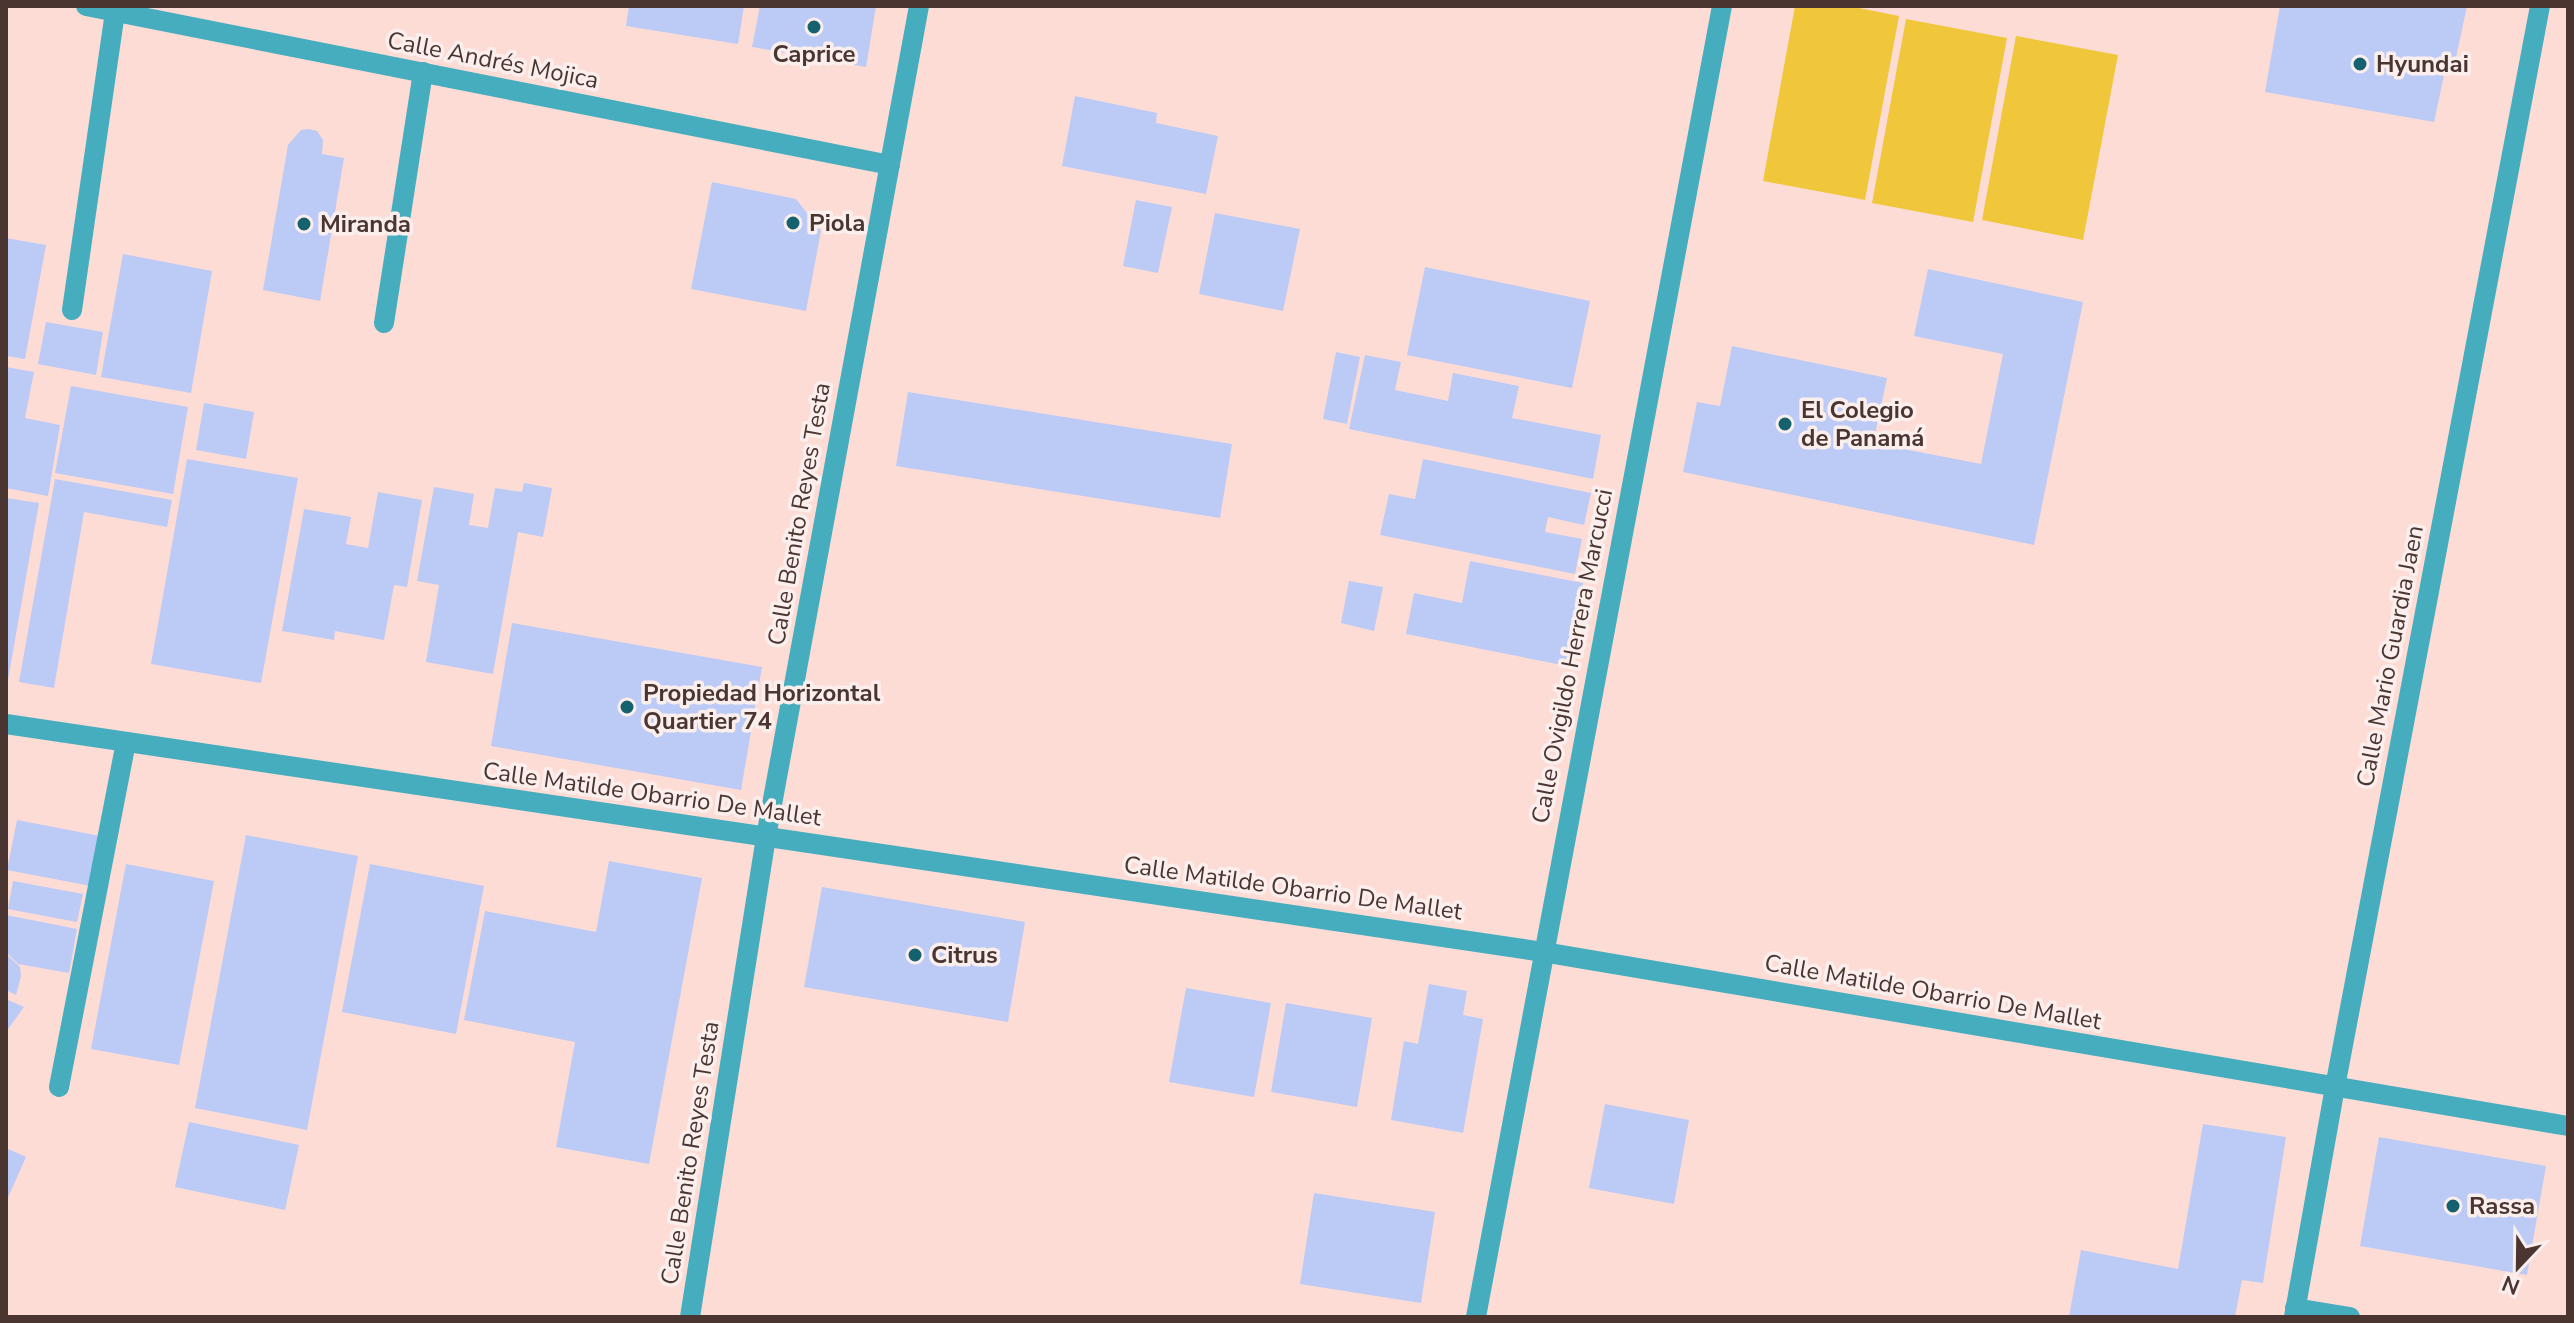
<svg xmlns="http://www.w3.org/2000/svg" width="2574" height="1323" viewBox="0 0 2574 1323" font-family="'Nunito Sans',sans-serif">
<rect width="100%" height="100%" fill="#fddcd6"/>
<!-- green -->
<g fill="#f0c63a">
<polygon points="1795,6 1849,6 1899,16 1865,200 1763,181"/>
<polygon points="1906,19 2007,38 1973,222 1872,203"/>
<polygon points="2016,36 2118,55 2083,240 1982,220"/>
</g>
<!-- building -->
<g fill="#bccaf6">
<polygon points="629,6 744,6 738,44 626,26"/>
<polygon points="760,6 876,6 866,67 752,47"/>
<polygon points="2280,6 2467,6 2455,62 2446,66 2434,122 2265,92"/>
<polygon points="1075,96 1157,113 1156,123 1218,136 1206,194 1062,166"/>
<polygon points="308,129 317,131 323,140 322,154 344,158 320,301 263,290 288,145 301,130"/>
<polygon points="712,182 796,199 821,231 806,311 691,289"/>
<polygon points="1136,200 1172,207 1158,273 1123,266"/>
<polygon points="1215,213 1300,229 1283,311 1199,294"/>
<polygon points="6,238 46,245 25,359 6,356"/>
<polygon points="123,254 212,271 191,393 101,377"/>
<polygon points="1425,267 1590,301 1572,388 1407,355"/>
<polygon points="1928,269 2083,302 2034,545 1683,472 1697,402 1720,406 1732,346 1887,378 1873,443 1981,464 2003,354 1914,336"/>
<polygon points="46,322 103,332 96,375 38,364"/>
<polygon points="1336,352 1360,357 1347,424 1323,419"/>
<polygon points="1365,355 1401,362 1395,390 1448,401 1453,373 1519,386 1512,418 1601,435 1593,479 1349,429"/>
<polygon points="6,367 34,372 25,418 60,425 48,496 6,488"/>
<polygon points="71,386 188,407 173,494 55,473"/>
<polygon points="908,392 1232,444 1220,518 896,466"/>
<polygon points="204,403 254,412 246,459 196,450"/>
<polygon points="187,459 298,478 261,683 151,664"/>
<polygon points="1423,459 1591,493 1584,525 1548,517 1545,532 1582,539 1575,574 1380,535 1389,494 1415,499"/>
<polygon points="55,479 172,500 167,527 84,512 54,688 19,682"/>
<polygon points="524,483 552,488 543,537 518,532 493,674 426,662 439,585 417,581 434,487 474,494 469,525 488,528 495,488 522,492"/>
<polygon points="378,492 422,500 407,587 394,585 384,640 335,631 334,640 282,631 304,509 351,517 346,544 368,548"/>
<polygon points="6,498 39,503 8,680 6,680"/>
<polygon points="1470,561 1583,583 1567,666 1406,634 1414,593 1462,603"/>
<polygon points="1349,581 1383,587 1374,631 1341,623"/>
<polygon points="512,623 762,667 741,790 491,746"/>
<polygon points="17,820 100,836 91,886 7,870"/>
<polygon points="246,835 358,856 307,1130 195,1108"/>
<polygon points="609,861 702,878 649,1164 556,1147 575,1042 464,1020 485,911 596,932"/>
<polygon points="126,864 214,881 179,1065 91,1049"/>
<polygon points="370,864 484,886 456,1034 342,1012"/>
<polygon points="13,881 83,894 77,922 8,909"/>
<polygon points="822,887 1025,922 1008,1022 804,987"/>
<polygon points="6,915 77,929 69,973 18,964 6,952"/>
<polygon points="6,954 20,967 21,976 16,995 6,990"/>
<polygon points="1429,984 1467,991 1463,1015 1483,1019 1463,1133 1391,1120 1404,1041 1418,1044"/>
<polygon points="1186,988 1271,1003 1254,1097 1169,1082"/>
<polygon points="6,999 24,1007 6,1032"/>
<polygon points="1286,1003 1372,1018 1357,1107 1271,1092"/>
<polygon points="1605,1104 1689,1120 1674,1204 1589,1188"/>
<polygon points="189,1122 299,1145 285,1210 175,1187"/>
<polygon points="2203,1124 2286,1137 2263,1283 2242,1280 2235,1317 2069,1317 2081,1250 2178,1269"/>
<polygon points="2379,1137 2546,1166 2527,1275 2360,1246"/>
<polygon points="6,1148 26,1157 6,1202"/>
<polygon points="1314,1193 1435,1212 1421,1303 1300,1284"/>
</g>
<g fill="none" stroke-linecap="round" stroke-linejoin="round">
<!-- service -->
<g stroke="#45adbe" stroke-width="20">
<polyline points="72,310 115,12"/>
<polyline points="384,323 423,72"/>
<polyline points="59,1087 126,742"/>
<polyline points="2295,1308 2350,1317"/>
</g>
<!-- minor -->
<g stroke="#45adbe" stroke-width="20">
<polyline points="86,6 890,165"/>
<polyline points="6,724 1543,952 2568,1126"/>
<polyline points="690,1317 766,837 919,6"/>
<polyline points="1476,1317 1722,6"/>
<polyline points="2294,1317 2335,1087 2540,6"/>
</g>
</g>
<!-- markers -->
<g fill="#15616d" stroke="#fbefed" stroke-width="3">
<circle cx="814" cy="27" r="8"/>
<circle cx="2360" cy="64" r="8"/>
<circle cx="793" cy="223" r="8"/>
<circle cx="304" cy="224" r="8"/>
<circle cx="1785" cy="424" r="8"/>
<circle cx="627" cy="707" r="8"/>
<circle cx="915" cy="955" r="8"/>
<circle cx="2453" cy="1206" r="8"/>
</g>
<g text-anchor="middle" stroke-width="7" stroke-linejoin="round" paint-order="stroke">
<!-- poi labels -->
<g font-size="24" font-weight="bold" fill="#4a3531" stroke="#fbefed" text-anchor="start">
<text x="814" y="62" text-anchor="middle">Caprice</text>
<text x="2376" y="72">Hyundai</text>
<text x="809" y="231">Piola</text>
<text x="320" y="232">Miranda</text>
<text x="1801" y="418">El Colegio<tspan x="1801" dy="28">de Panamá</tspan></text>
<text x="643" y="701">Propiedad Horizontal<tspan x="643" dy="28">Quartier 74</tspan></text>
<text x="931" y="963">Citrus</text>
<text x="2469" y="1214">Rassa</text>
</g>
<!-- street labels -->
<g font-size="24" fill="#4a3531" stroke="#fbefed">
<text transform="translate(493 60) rotate(11)" y="8">Calle Andrés Mojica</text>
<text transform="translate(799 514) rotate(-80)" y="8">Calle Benito Reyes Testa</text>
<text transform="translate(1572 656) rotate(-79)" y="8">Calle Ovigildo Herrera Marcucci</text>
<text transform="translate(2390 656) rotate(-79)" y="8">Calle Mario Guardia Jaen</text>
<text transform="translate(652 794) rotate(8)" y="8">Calle Matilde Obarrio De Mallet</text>
<text transform="translate(1293 888) rotate(8)" y="8">Calle Matilde Obarrio De Mallet</text>
<text transform="translate(1933 992) rotate(10)" y="8">Calle Matilde Obarrio De Mallet</text>
<text transform="translate(690 1153) rotate(-81)" y="8">Calle Benito Reyes Testa</text>
</g>
</g>
<!-- border -->
<rect width="2574" height="1323" fill="none" stroke="#4a3531" stroke-width="16"/>
<!-- north arrow -->
<g transform="translate(2518 1267) rotate(202)" stroke="#fbefed" stroke-width="6" paint-order="stroke">
<path d="M0-6L14 30L0 20L-14 30Z" fill="#4a3531"/>
<text y="-12" font-size="22" font-weight="bold" text-anchor="middle" fill="#4a3531">N</text>
</g>
</svg>
